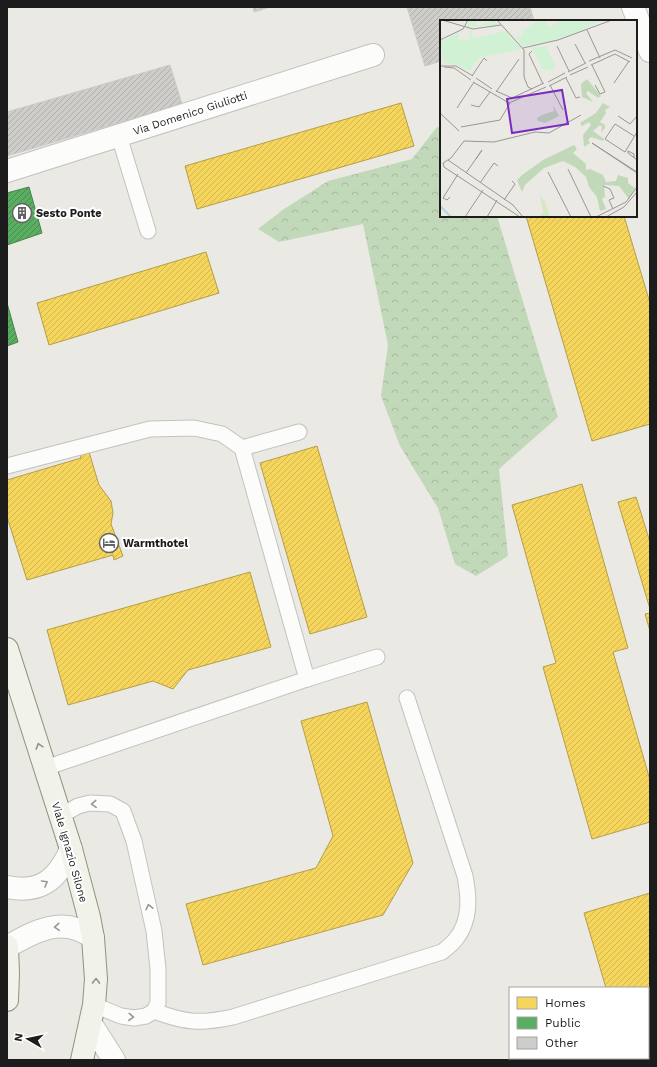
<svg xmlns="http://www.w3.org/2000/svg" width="657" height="1067" viewBox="0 0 657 1067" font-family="'Work Sans',sans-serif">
<defs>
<pattern id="forest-crowns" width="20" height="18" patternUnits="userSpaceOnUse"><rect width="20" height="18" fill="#c2d9b9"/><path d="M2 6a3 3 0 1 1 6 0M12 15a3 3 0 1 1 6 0" fill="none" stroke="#a6ba9e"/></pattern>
<pattern id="homes-hatch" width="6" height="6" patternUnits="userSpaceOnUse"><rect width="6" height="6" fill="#f6d55c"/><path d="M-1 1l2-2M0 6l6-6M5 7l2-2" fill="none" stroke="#d2b64f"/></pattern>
<pattern id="public-hatch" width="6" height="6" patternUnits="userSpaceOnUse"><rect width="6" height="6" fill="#5aae61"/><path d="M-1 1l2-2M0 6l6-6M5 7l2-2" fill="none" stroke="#4a8d4f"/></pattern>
<pattern id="building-hatch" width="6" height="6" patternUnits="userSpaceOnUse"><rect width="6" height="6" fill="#cecdc9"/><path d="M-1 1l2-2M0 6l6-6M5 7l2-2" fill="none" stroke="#b0afac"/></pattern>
</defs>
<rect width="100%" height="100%" fill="#eae9e4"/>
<!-- forest -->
<polygon fill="url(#forest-crowns)" points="437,127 441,128 441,216 497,216 558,417 499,469 508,556 476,576 455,564 438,508 400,446 381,396 388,345 363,224 279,242 258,229 284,209 328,181 412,159"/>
<!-- homes -->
<g fill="url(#homes-hatch)" stroke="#b59e49">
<polygon points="401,103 414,146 197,209 185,166"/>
<polygon points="526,216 624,216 650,303 650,424 592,441"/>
<polygon points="206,252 219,293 49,345 37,303"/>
<polygon points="317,446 367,617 310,634 260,463"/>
<polygon points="89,452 99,485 111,501 113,513 111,524 123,556 114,560 113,555 27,580 7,517 7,480 81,458 80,454"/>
<polygon points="582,484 628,648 613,652 650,780 650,822 592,839 543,667 556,663 512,505"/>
<polygon points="636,497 650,542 650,609 618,502"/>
<polygon points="250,572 271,647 188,670 173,689 153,681 68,705 47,630"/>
<polygon points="650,613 650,631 645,614"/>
<polygon points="367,702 413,863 383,915 203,965 186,904 316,868 333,836 301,721"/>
<polygon points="650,893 650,1060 605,1060 604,1058 648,1058 648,988 606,988 584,913"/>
</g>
<!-- public -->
<g fill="url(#public-hatch)" stroke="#47824c">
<polygon points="29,187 42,233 7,245 7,193"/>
<polygon points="7,303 18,342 7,346"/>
</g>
<!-- building -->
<g fill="url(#building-hatch)" stroke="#cdcac5">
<polygon points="253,7 270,7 254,12"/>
<polygon points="407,7 530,7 534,21 441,21 441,61 425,66"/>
<polygon points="170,65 182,104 7,156 7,112"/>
</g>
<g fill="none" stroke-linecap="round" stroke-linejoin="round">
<defs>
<g id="lane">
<polyline points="119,136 148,231"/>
<polyline points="299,432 242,448 307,679"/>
<polyline points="7,466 150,429 194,428 222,434 242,448"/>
<polyline points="45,768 307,679 377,657"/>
<polyline points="60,816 78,806 90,803 110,804 123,811 134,841 154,931 158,969 158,1003 154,1011 146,1016 134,1018 121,1016 94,1005"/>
<path d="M 154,1011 C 186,1023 200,1024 233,1017 L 442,952 C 447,948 452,944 456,939 C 471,920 469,897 465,876 L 407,698"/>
</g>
<g id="street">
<polyline points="633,7 650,51"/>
<polyline points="7,171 373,55"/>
<path d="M 7,887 C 41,894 58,879 71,849"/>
<path d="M 7,947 C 35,931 63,915 93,938"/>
<polyline points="91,1024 114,1060"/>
</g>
<g id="secondary">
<polyline points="7,649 71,849 89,917 93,938 96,979 94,1005 82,1060"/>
<polyline points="7,946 8,974 7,1000"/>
</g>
</defs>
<!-- lane casing -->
<use href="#lane" stroke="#c3c2c0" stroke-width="17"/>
<!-- street casing -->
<use href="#street" stroke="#c3c2c0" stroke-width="24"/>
<!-- secondary casing -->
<use href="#secondary" stroke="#90937d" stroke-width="24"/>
<!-- lane -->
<use href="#lane" stroke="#fcfcfb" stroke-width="15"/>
<!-- street -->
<use href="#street" stroke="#fcfcfb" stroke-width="22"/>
<!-- secondary -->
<use href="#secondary" stroke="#f1f2e9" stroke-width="22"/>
</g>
<!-- one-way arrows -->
<defs><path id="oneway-chevron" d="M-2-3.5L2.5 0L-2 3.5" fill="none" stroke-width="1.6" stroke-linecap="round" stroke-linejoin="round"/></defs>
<g stroke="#91928d">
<use href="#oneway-chevron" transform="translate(39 746) rotate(-107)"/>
<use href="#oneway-chevron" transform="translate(96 981) rotate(-89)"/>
</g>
<g stroke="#979797">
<use href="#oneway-chevron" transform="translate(94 804) rotate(177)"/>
<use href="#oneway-chevron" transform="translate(45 883) rotate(-30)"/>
<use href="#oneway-chevron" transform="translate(149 907) rotate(-103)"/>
<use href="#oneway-chevron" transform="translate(57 927) rotate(176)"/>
<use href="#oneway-chevron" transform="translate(131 1017) rotate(3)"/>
</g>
<!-- icons -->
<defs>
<symbol id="building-ring" viewBox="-11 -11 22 22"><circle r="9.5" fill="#fff" stroke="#646462" stroke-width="1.5"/><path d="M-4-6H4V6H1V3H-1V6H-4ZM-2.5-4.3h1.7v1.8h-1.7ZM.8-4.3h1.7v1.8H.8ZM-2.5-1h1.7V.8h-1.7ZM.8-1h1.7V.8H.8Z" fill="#646462"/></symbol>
<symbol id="hotel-ring" viewBox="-11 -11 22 22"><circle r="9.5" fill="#fff" stroke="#646462" stroke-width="1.5"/><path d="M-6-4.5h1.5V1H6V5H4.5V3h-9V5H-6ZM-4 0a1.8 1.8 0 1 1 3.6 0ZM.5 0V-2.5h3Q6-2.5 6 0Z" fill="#646462"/></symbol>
</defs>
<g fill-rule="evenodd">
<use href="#building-ring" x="11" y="202" width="22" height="22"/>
<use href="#hotel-ring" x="98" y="532" width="22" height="22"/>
</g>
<g text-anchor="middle" stroke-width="4" stroke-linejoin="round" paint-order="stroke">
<!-- street labels -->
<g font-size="11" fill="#1c1c1c" stroke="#fff">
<text transform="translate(190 113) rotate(-18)" y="4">Via Domenico Giuliotti</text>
<text transform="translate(70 852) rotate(74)" y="4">Viale Ignazio Silone</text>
</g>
<!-- poi labels -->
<g font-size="11" font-weight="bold" fill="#1c1c1c" stroke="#fff" text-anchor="start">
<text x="36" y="217">Sesto Ponte</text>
<text x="123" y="547">Warmthotel</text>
</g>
</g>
<!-- overview -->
<g transform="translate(440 20)">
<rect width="197" height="197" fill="#eae9e4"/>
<path d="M 100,175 L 105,182 L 110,197 L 99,197 L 103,192 Z" fill="#d4e8c2"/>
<path d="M 147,59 L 161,76 L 158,78 L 148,71 L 146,73 L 153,82 L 142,77 L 141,64 ZM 163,83 L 170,87 L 165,90 L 166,93 L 160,102 L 165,105 L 165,108 L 161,113 L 162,107 L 160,105 L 153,111 L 164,119 L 163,121 L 151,117 L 148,120 L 150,123 L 144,127 L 143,115 L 151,105 L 149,102 L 142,106 L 140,103 L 156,93 ZM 113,85 L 119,96 L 105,103 L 98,101 L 97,98 L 102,95 L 114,91 ZM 134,125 L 137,129 L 133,133 L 146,144 L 146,150 L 150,149 L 163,155 L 166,162 L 176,161 L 178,155 L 188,158 L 188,163 L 195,168 L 189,179 L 179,166 L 164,165 L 165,177 L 162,179 L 166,189 L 160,191 L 157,177 L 149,167 L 146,157 L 135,147 L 123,141 L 104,148 L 85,165 L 82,172 L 77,160 L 82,155 L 103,140 Z" fill="#c2d9b9"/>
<path d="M 29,0 L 36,0 L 37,6 L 54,0 L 59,5 L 27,7 ZM 99,0 L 105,0 L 108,7 L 123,0 L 164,0 L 145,8 L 145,10 L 108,22 L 83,26 L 75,17 L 83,16 L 82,11 ZM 28,10 L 31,10 L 33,18 L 66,11 L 82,29 L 39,38 L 30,51 L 17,45 L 4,43 L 0,22 L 18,13 L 19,20 L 30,19 ZM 106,26 L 116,48 L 108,51 L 106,49 L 103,50 L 92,28 Z" fill="#d1f1d4"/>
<path fill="none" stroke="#b8d3de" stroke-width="2" d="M 0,186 L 11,197"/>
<path fill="none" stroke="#989794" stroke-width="1" d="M 2,0 L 33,9 L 61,5M 57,0 L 84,30 L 84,57 L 88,67 L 92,69M 147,10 L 160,38M 0,20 L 23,9 L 28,0M 135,24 L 145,43M 117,26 L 129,51M 83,28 L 118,20 L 172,0M 92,31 L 89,34 L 103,64M 149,41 L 175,30 L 192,38M 151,45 L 175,34 L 190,42M 152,45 L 165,72 L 160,74 L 155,65M 0,46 L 16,46 L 33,56M 4,47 L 14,48 L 31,60M 128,52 L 146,43M 130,55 L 148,47M 32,56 L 44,38 L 47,41M 36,58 L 52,69M 126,58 L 136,78 L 140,77M 33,62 L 69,83 L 106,67M 108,62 L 125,53M 174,63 L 189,41M 110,65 L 123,90M 109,66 L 127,57M 56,71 L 72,78 L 104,63M 56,72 L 79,39M 31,85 L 39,87 L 50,72M 17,88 L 34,62M 0,93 L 19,111M 178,96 L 190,104 L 197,96M 21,107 L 60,100 L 70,83M 194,116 L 175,104 L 165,119 L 185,132 L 197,112M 194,138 L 194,134 L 188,131 L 188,133 L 197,140M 8,140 L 73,185 L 83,197M 3,143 L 11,138 L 24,121 L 54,122 L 95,112 L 109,113 L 141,95M 3,143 L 4,147 L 80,197M 128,149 L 151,197M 108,152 L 131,197M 197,152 L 152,123 L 197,153M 26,153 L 42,130 L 36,139M 40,163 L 54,143 L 58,146M 163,166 L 170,169 L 174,178 L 169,180 L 173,189M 10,177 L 7,180 L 3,178 L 18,154M 64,180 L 75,164 L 72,161M 25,197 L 43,170M 47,197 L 57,180M 156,197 L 186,182 L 197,167M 166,197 L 184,187 L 197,172"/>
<path fill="#7b2cbf" fill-opacity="0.15" stroke="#7b2cbf" stroke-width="2" d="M 122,70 L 128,104 L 72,113 L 67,79 Z"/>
<rect width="197" height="197" fill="none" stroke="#1c1c1c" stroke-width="2"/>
</g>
<!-- border -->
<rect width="657" height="1067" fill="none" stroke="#1c1c1c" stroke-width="16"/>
<!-- legend -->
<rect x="509" y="987" width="140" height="72" fill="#ffffff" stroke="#a4a4a4"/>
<rect x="517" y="997" width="20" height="12" fill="#f6d55c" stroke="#a4a4a4"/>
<text x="545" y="1007" font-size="12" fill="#1c1c1c">Homes</text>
<rect x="517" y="1017" width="20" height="12" fill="#5aae61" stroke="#a4a4a4"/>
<text x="545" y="1027" font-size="12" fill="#1c1c1c">Public</text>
<rect x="517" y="1037" width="20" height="12" fill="#cecdc9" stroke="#a4a4a4"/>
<text x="545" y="1047" font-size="12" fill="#1c1c1c">Other</text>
<!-- north arrow -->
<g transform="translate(28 1039) rotate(279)" stroke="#ffffff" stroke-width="3" paint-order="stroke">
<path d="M0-3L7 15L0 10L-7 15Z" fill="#1c1c1c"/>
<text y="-6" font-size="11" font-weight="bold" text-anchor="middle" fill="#1c1c1c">N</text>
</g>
</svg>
